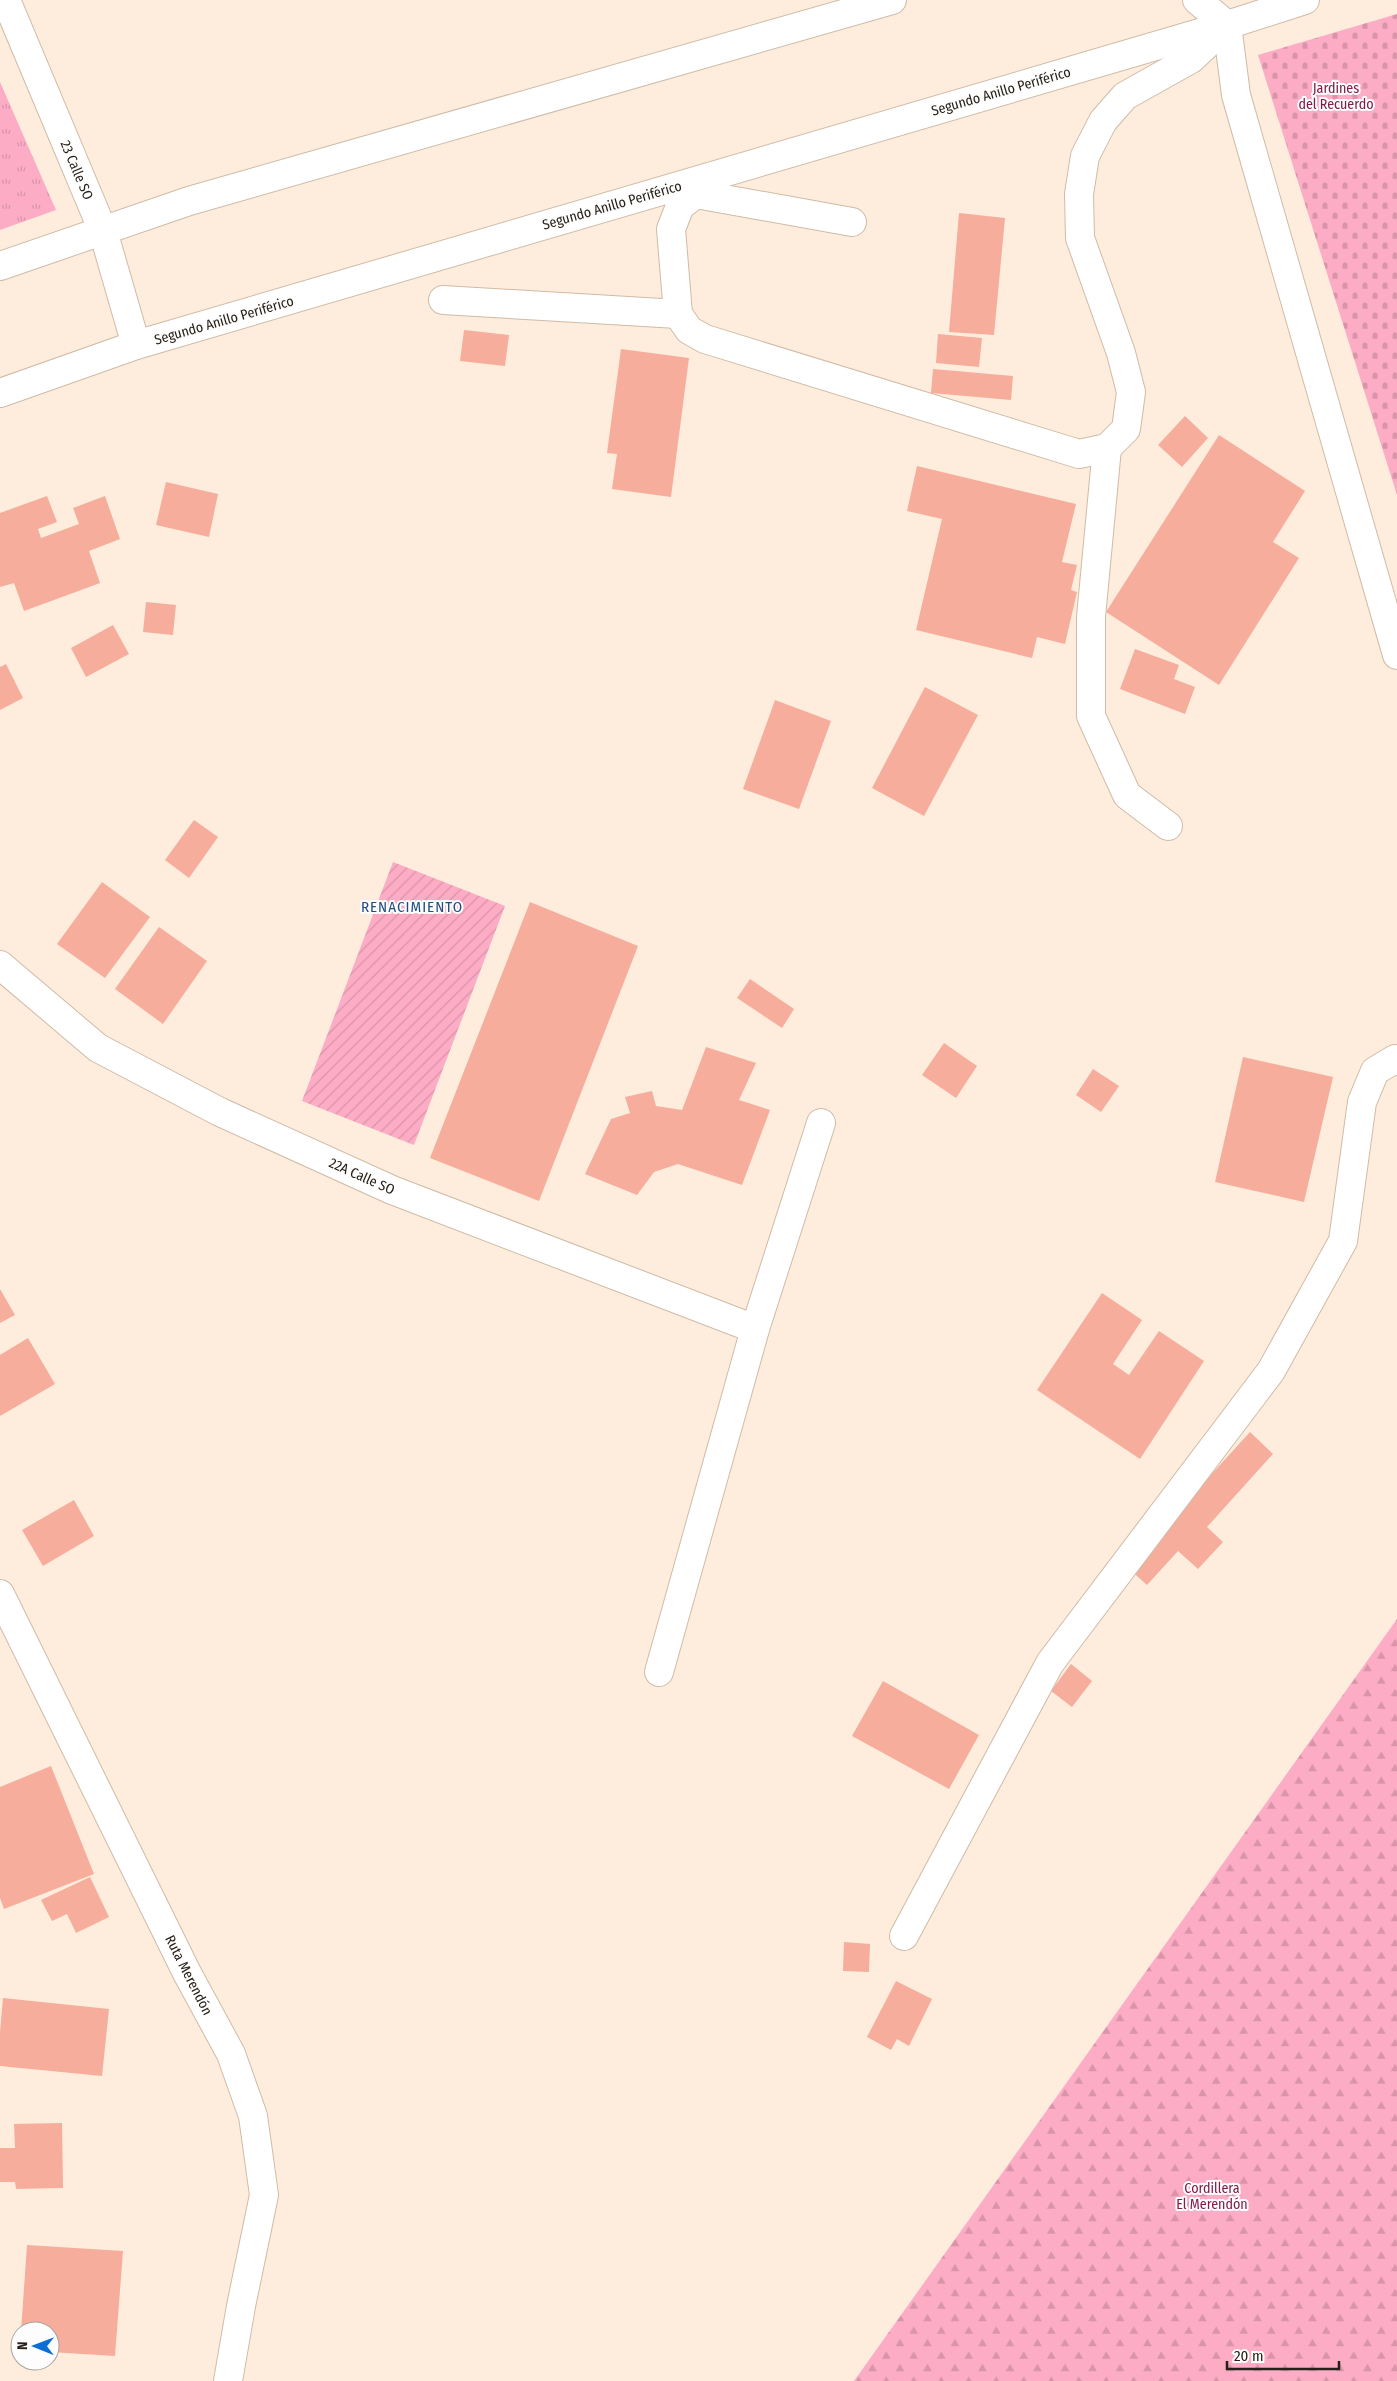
<svg xmlns="http://www.w3.org/2000/svg" width="1397" height="2381" viewBox="0 0 1397 2381" font-family="'Fira Sans Condensed',sans-serif">
<defs>
<pattern id="grass-tufts" width="24" height="20" patternUnits="userSpaceOnUse" patternTransform="scale(1.25)"><rect width="24" height="20" fill="#fdacc6"/><path d="M3 7l-1-3M5 7V3M7 7l1-3M15 17l-1-3M17 17v-4M19 17l1-3" fill="none" stroke="#d994a9"/></pattern>
<pattern id="forest-firs" width="22" height="20" patternUnits="userSpaceOnUse" patternTransform="scale(1.25)"><rect width="22" height="20" fill="#fdacc6"/><path d="M5 1l3.5 6h-7zM16 11l3.5 6h-7z" fill="#d994a9"/></pattern>
<pattern id="cemetery-stones" width="16" height="16" patternUnits="userSpaceOnUse" patternTransform="scale(1.25)"><rect width="16" height="16" fill="#fdacc6"/><path d="M2 7V4a2 2 0 0 1 4 0v3zM10 15v-3a2 2 0 0 1 4 0v3z" fill="#d994a9"/></pattern>
<pattern id="garden-furrows" width="10" height="10" patternUnits="userSpaceOnUse" patternTransform="scale(1.25)"><rect width="10" height="10" fill="#fdacc6"/><path d="M-1 1l2-2M0 10L10 0M9 11l2-2" fill="none" stroke="#d994a9"/></pattern>
</defs>
<rect width="100%" height="100%" fill="#feeddc"/>
<!-- grass -->
<polygon fill="url(#grass-tufts)" points="0,82 56,210 0,230"/>
<!-- forest -->
<polygon fill="url(#forest-firs)" points="1397,1619 1397,2381 854,2381"/>
<!-- cemetery -->
<polygon fill="url(#cemetery-stones)" points="1397,14 1397,495 1258,55"/>
<!-- garden -->
<polygon fill="url(#garden-furrows)" points="393,862 505,906 414,1145 302,1101"/>
<!-- building -->
<g fill="#f6ad9c">
<polygon points="959,213 1005,218 994,335 949,332"/>
<polygon points="464,330 509,335 505,366 460,361"/>
<polygon points="938,334 982,338 979,367 936,363"/>
<polygon points="621,349 689,358 671,497 612,489 617,454 607,453"/>
<polygon points="933,369 1013,376 1011,400 931,393"/>
<polygon points="1185,416 1208,438 1182,467 1158,445"/>
<polygon points="1219,435 1305,491 1273,542 1299,558 1219,685 1106,612"/>
<polygon points="917,466 1076,504 1062,562 1077,565 1071,590 1077,592 1065,644 1037,637 1032,658 916,630 942,519 907,511"/>
<polygon points="166,482 218,494 209,537 156,525"/>
<polygon points="47,496 57,522 38,529 41,538 79,524 73,508 105,496 120,539 89,551 100,583 24,611 14,583 0,587 0,513"/>
<polygon points="146,602 176,605 173,635 143,632"/>
<polygon points="113,625 129,654 86,677 71,648"/>
<polygon points="1135,649 1179,665 1174,679 1195,687 1185,714 1120,689"/>
<polygon points="6,664 23,698 0,710 0,667"/>
<polygon points="925,687 978,715 924,816 872,788"/>
<polygon points="775,700 831,721 799,809 743,789"/>
<polygon points="194,820 218,837 189,878 165,860"/>
<polygon points="102,882 150,917 105,978 57,944"/>
<polygon points="530,902 638,946 539,1201 430,1158"/>
<polygon points="159,927 207,961 163,1024 115,989"/>
<polygon points="750,979 794,1009 782,1028 737,998"/>
<polygon points="944,1043 977,1066 956,1098 922,1075"/>
<polygon points="706,1047 756,1063 739,1100 770,1110 742,1185 678,1164 654,1172 637,1195 585,1174 611,1119 630,1113 625,1097 652,1091 656,1106 682,1110"/>
<polygon points="1243,1057 1333,1077 1304,1202 1215,1182"/>
<polygon points="1093,1069 1119,1086 1101,1112 1076,1095"/>
<polygon points="0,1289 15,1315 0,1323"/>
<polygon points="1102,1293 1142,1320 1113,1364 1129,1375 1159,1331 1204,1361 1140,1459 1037,1390"/>
<polygon points="28,1338 55,1384 0,1416 0,1355"/>
<polygon points="1250,1432 1273,1454 1207,1527 1223,1542 1198,1569 1178,1551 1147,1585 1127,1567"/>
<polygon points="74,1500 94,1536 43,1566 22,1530"/>
<polygon points="1071,1664 1092,1681 1072,1707 1051,1691"/>
<polygon points="883,1681 979,1735 949,1789 852,1736"/>
<polygon points="51,1766 94,1874 4,1909 0,1898 0,1787"/>
<polygon points="90,1877 109,1917 76,1933 67,1914 52,1921 41,1900"/>
<polygon points="844,1942 870,1944 869,1972 843,1971"/>
<polygon points="896,1981 932,1999 909,2046 897,2039 891,2050 867,2037"/>
<polygon points="3,1998 109,2009 102,2076 0,2066 0,2032"/>
<polygon points="62,2123 63,2188 16,2189 15,2182 0,2182 0,2148 15,2148 14,2124"/>
<polygon points="27,2245 123,2251 115,2356 50,2352 50,2331 21,2331"/>
</g>
<g fill="none" stroke-linecap="round" stroke-linejoin="round">
<defs>
<g id="minor">
<polyline points="6,0 103,231 136,345"/>
<polyline points="1197,0 1227,25"/>
<polyline points="1227,25 1236,95 1397,655"/>
<polyline points="852,222 696,194 680,206 671,229 678,314 689,330 705,339 1079,454 1107,448 1126,429 1131,392 1121,353 1080,238 1079,194 1085,156 1103,121 1125,96 1191,59 1224,28"/>
<polyline points="0,266 189,201 892,0"/>
<polyline points="443,300 678,314"/>
<polyline points="0,393 136,345 1227,25 1305,0"/>
<polyline points="1107,448 1091,617 1091,716 1127,795 1168,826"/>
<polyline points="0,965 98,1048 220,1112 392,1190 755,1329"/>
<polyline points="0,1594 187,1973 231,2054 253,2116 264,2195 241,2306 228,2381"/>
<polyline points="659,1672 755,1329 821,1123"/>
<polyline points="904,1936 1050,1663 1271,1371 1343,1241 1362,1102 1375,1071 1395,1059 1397,1061"/>
</g>
</defs>
<!-- minor casing -->
<use href="#minor" stroke="#cfbba7" stroke-width="30"/>
<!-- minor -->
<use href="#minor" stroke="#fff" stroke-width="28"/>
</g>
<g text-anchor="middle" stroke-width="4" stroke-linejoin="round" paint-order="stroke">
<!-- park labels -->
<g font-size="14" fill="#811b48" stroke="#fdfdfd">
<text x="1336" y="93">Jardines<tspan x="1336" dy="16">del Recuerdo</tspan></text>
<text x="1212" y="2193">Cordillera<tspan x="1212" dy="16">El Merendón</tspan></text>
</g>
<!-- street labels -->
<g font-size="14" fill="#272018" stroke="#fdfdfd">
<text transform="translate(1001 91) rotate(-16)" y="5">Segundo Anillo Periférico</text>
<text transform="translate(77 170) rotate(67)" y="5">23 Calle SO</text>
<text transform="translate(612 205) rotate(-16)" y="5">Segundo Anillo Periférico</text>
<text transform="translate(224 320) rotate(-16)" y="5">Segundo Anillo Periférico</text>
<text transform="translate(362 1176) rotate(24)" y="5">22A Calle SO</text>
<text transform="translate(189 1975) rotate(63)" y="5">Ruta Merendón</text>
</g>
<!-- neighbourhood labels -->
<g font-size="15" letter-spacing="1" fill="#234c81" stroke="#fdfdfd">
<text x="412" y="912">RENACIMIENTO</text>
</g>
</g>
<!-- north arrow -->
<g transform="translate(35 2346) rotate(271)"><circle r="24" fill="#fdfdfd" stroke="#a7a5a1"/>
<path d="M0-4L9 19L0 12L-9 19Z" fill="#0b6dd6"/>
<text y="-8" font-size="14" font-weight="bold" text-anchor="middle" fill="#272018">N</text>
</g>
<!-- scale -->
<path d="M1227 2361v8h112v-8" fill="none" stroke="#272018" stroke-width="2.5"/>
<text x="1234" y="2361" font-size="15" fill="#272018" stroke="#fdfdfd" stroke-width="4" paint-order="stroke">20 m</text>
</svg>
